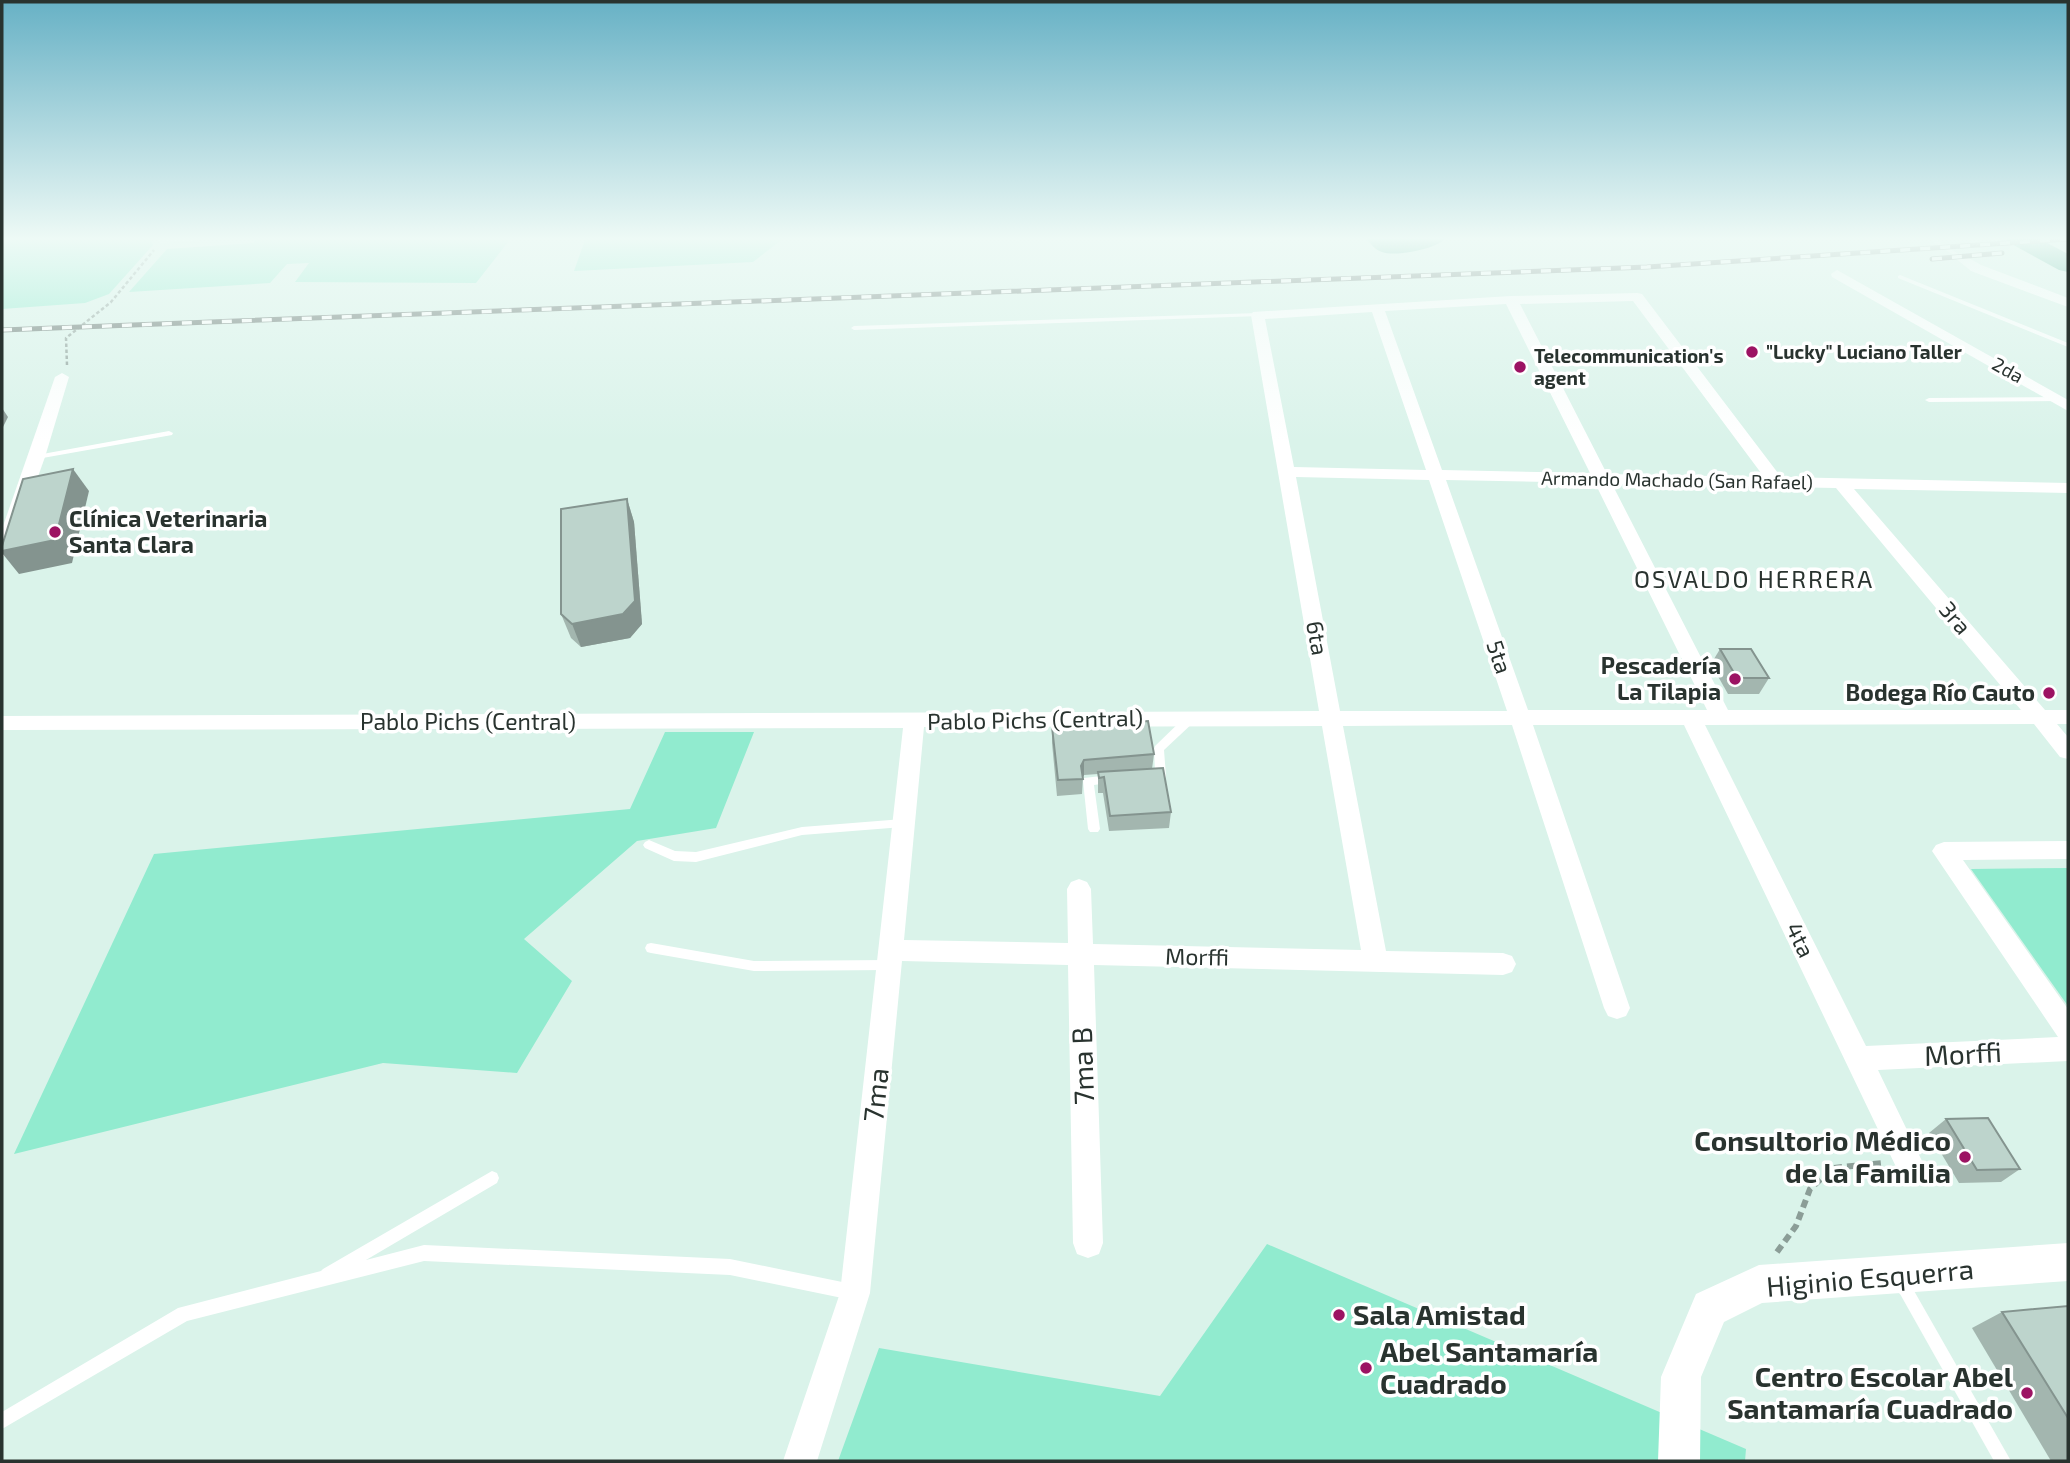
<svg xmlns="http://www.w3.org/2000/svg" width="2070" height="1463" viewBox="0 0 2070 1463" font-family="'Exo 2',sans-serif">
<rect width="100%" height="100%" fill="#daf3ea"/>
<!-- green -->
<g fill="#91ebcf">
<polygon points="2,237 149,237 153,245 109,294 85,303 2,309"/>
<polygon points="256,237 512,237 476,283 295,282 309,263 287,264 270,283 129,292 167,249 254,243"/>
<polygon points="586,237 785,237 753,262 574,271"/>
<polygon points="665,732 754,732 716,828 637,841 524,939 572,981 517,1073 383,1063 14,1154 154,854 630,809"/>
<polygon points="2068,868 2068,1006 1971,869"/>
<polygon points="1267,1244 1746,1449 1745,1461 838,1461 879,1348 1160,1396"/>
</g>
<g fill="none" stroke-linecap="round" stroke-linejoin="round">
<!-- river -->
<g fill="#47ad90" fill-rule="evenodd">
<path d="M 1365,237 L 1447,237 C 1438,249 1396,257 1382,252 C 1375,250 1370,243 1365,237 Z"/>
<polygon points="2004,237 2036,237 2068,254 2068,272 2059,270 2008,242"/>
</g>
<!-- path-far1 -->
<polyline stroke="#8b9d97" stroke-width="2.5" stroke-dasharray="3.5 2.5" stroke-linecap="butt" points="67,365 66,338 111,302 154,250"/>
<!-- path -->
<polyline stroke="#8b9d97" stroke-width="6" stroke-dasharray="8 5" stroke-linecap="butt" points="1777,1252 1796,1226 1810,1189 1833,1168 1882,1163"/>
<!-- service -->
<g fill="#fff" fill-rule="evenodd">
<polygon points="155,237 161,237 163,239 192,237 207,238 204,240 161,243"/>
<polygon points="1926,237 1933,237 1963,257 1958,258"/>
<polygon points="1900,275 2068,343 2068,347 1898,278 1898,276"/>
<polygon points="1258,313 1260,314 1260,316 854,330 851,328 854,326"/>
<polygon points="2059,397 2063,399 2062,401 1929,402 1925,400 1929,398"/>
<polygon points="169,431 173,433 172,435 37,459 33,457 37,455"/>
<polygon points="1191,714 1195,715 1196,718 1195,721 1164,750 1166,776 1165,779 1150,779 1149,776 1150,773 1155,772 1154,749 1155,746 1187,715"/>
<polygon points="1110,775 1114,776 1115,779 1114,782 1094,785 1100,829 1098,832 1090,832 1088,829 1083,781 1084,778"/>
<polygon points="903,819 907,820 909,823 907,826 903,827 802,835 696,862 674,861 645,848 643,845 645,842 649,840 675,851 696,852 802,827"/>
<polygon points="651,943 754,961 889,960 893,961 895,965 893,969 889,970 754,971 651,953 647,952 645,948 647,944"/>
<polygon points="492,1171 497,1173 499,1178 497,1183 366,1260 424,1245 730,1259 852,1284 857,1287 860,1292 857,1297 852,1300 730,1275 424,1261 187,1321 2,1429 2,1412 178,1308 321,1271 323,1269"/>
<polygon points="1900,1272 1905,1275 2011,1461 1994,1461 1895,1285 1892,1280 1895,1275"/>
</g>
<!-- minor -->
<g fill="#fff" fill-rule="evenodd">
<polygon points="1960,253 1981,265 2068,298 2068,307 1971,271 1954,257"/>
<polygon points="1837,270 2068,400 2068,411 1832,277 1831,274"/>
<path d="M 1637,293 L 1642,294 L 1781,477 L 2068,483 L 2068,493 L 1854,489 L 2045,710 L 2068,710 L 2068,724 L 2057,724 L 2068,737 L 2068,759 L 2060,757 L 2034,724 L 1705,725 L 1866,1046 L 2058,1037 L 1932,851 L 1936,845 L 1944,842 L 2068,841 L 2068,859 L 1963,860 L 2068,1009 L 2068,1061 L 1878,1070 L 1922,1161 L 1918,1171 L 1908,1175 L 1898,1171 L 1684,725 L 1533,725 L 1630,1008 L 1626,1016 L 1617,1019 L 1608,1016 L 1604,1008 L 1512,725 L 1343,726 L 1386,951 L 1503,953 L 1512,956 L 1516,964 L 1512,972 L 1503,975 L 1094,965 L 1103,1243 L 1099,1254 L 1088,1258 L 1077,1254 L 1073,1243 L 1068,965 L 902,961 L 870,1293 L 817,1461 L 783,1461 L 840,1293 L 903,728 L 2,730 L 2,716 L 1319,711 L 1251,315 L 1253,312 L 1511,296 ZM 1633,301 L 1764,477 L 1607,474 L 1520,304 ZM 1506,304 L 1590,473 L 1442,470 L 1385,311 ZM 1372,312 L 1426,470 L 1294,467 L 1265,319 ZM 1296,477 L 1429,480 L 1507,711 L 1340,711 ZM 1446,480 L 1595,483 L 1707,710 L 1528,710 ZM 1612,484 L 1836,488 L 2021,710 L 1728,710 ZM 1322,726 L 1361,950 L 1093,944 L 1091,889 L 1087,882 L 1079,879 L 1071,882 L 1067,889 L 1068,943 L 904,940 L 924,727 Z"/>
<polygon points="62,373 69,377 45,457 11,552 2,557 2,529 55,377"/>
</g>
<!-- tertiary -->
<polygon fill="#fff" fill-rule="evenodd" points="2068,1243 2068,1281 1762,1303 1724,1322 1701,1377 1700,1461 1658,1461 1661,1377 1696,1294 1759,1265"/>
<defs>
<g id="rail">
<polyline points="1932,259 2002,253"/>
<polyline points="2,330 1647,267 2068,239"/>
</g>
</defs>
<!-- rail casing -->
<use href="#rail" stroke="#64736e" stroke-width="5"/>
<!-- rail -->
<use href="#rail" stroke="#fff" stroke-width="3.5" stroke-dasharray="10" stroke-linecap="butt"/>
</g>
<!-- wall -->
<g fill="#a3b6af">
<polygon points="627,499 634,522 642,624 630,638 581,647 571,638 561,614"/>
<polygon points="1720,649 1769,678 1759,694 1728,694 1711,664"/>
<polygon points="1052,727 1154,754 1152,769 1171,812 1169,828 1109,831 1103,793 1098,793 1098,774 1084,775 1083,777 1082,794 1057,796 1052,743"/>
<polygon points="1946,1119 2020,1169 2001,1182 1959,1183 1929,1133"/>
<polygon points="2068,1306 2068,1461 2051,1461 1972,1328 2002,1312"/>
</g>
<!-- shaded-wall -->
<g fill="#84948f">
<polygon points="2,408 8,417 2,429"/>
<polygon points="73,469 89,491 72,563 19,574 2,553 2,551"/>
<polygon points="627,499 634,522 642,624 630,638 581,647 572,624"/>
<polygon points="1084,760 1084,775 1082,779 1081,766"/>
</g>
<!-- building -->
<g fill="#bdd4cc" stroke="#84948f" stroke-width="2">
<polygon points="73,469 55,540 2,551 2,546 23,479"/>
<polygon points="627,499 635,601 623,614 572,624 561,614 561,509"/>
<polygon points="1720,649 1751,649 1769,678 1737,678"/>
<polygon points="1148,721 1154,754 1084,760 1081,766 1083,779 1058,780 1052,727"/>
<polygon points="1163,768 1171,812 1110,816 1104,777 1099,778 1098,772"/>
<polygon points="1988,1118 2020,1169 1977,1170 1946,1119"/>
<polygon points="2068,1306 2068,1418 2002,1312"/>
</g>
<!-- sky -->
<linearGradient id="sky" x2="0" y2="1"><stop stop-color="#67b1c5"/><stop offset="0.54" stop-color="#eefaf6"/><stop offset="1" stop-color="#eefaf6" stop-opacity="0"/></linearGradient>
<rect width="2070" height="442" fill="url(#sky)"/>
<!-- markers -->
<g fill="#9c1363" stroke="#fff" stroke-width="2.5">
<circle cx="1752" cy="352" r="7"/>
<circle cx="1520" cy="367" r="7"/>
<circle cx="55" cy="532" r="7"/>
<circle cx="1735" cy="679" r="7"/>
<circle cx="2049" cy="693" r="7"/>
<circle cx="1965" cy="1157" r="7"/>
<circle cx="1339" cy="1315" r="7"/>
<circle cx="1366" cy="1368" r="7"/>
<circle cx="2027" cy="1393" r="7"/>
</g>
<g text-anchor="middle" stroke-width="7" stroke-linejoin="round" paint-order="stroke">
<!-- far-poi labels -->
<g font-size="19" font-weight="bold" fill="#29332f" stroke="#fff" text-anchor="start">
<text x="1766" y="359">"Lucky" Luciano Taller</text>
<text x="1534" y="363">Telecommunication's<tspan x="1534" dy="22">agent</tspan></text>
</g>
<!-- far-street labels -->
<g font-size="19" fill="#29332f" stroke="#fff">
<text transform="translate(2008 370) rotate(29)" y="7">2da</text>
<text transform="translate(1677 480) rotate(1)" y="7">Armando Machado (San Rafael)</text>
</g>
<!-- poi labels -->
<g font-size="23" font-weight="bold" fill="#29332f" stroke="#fff" text-anchor="end">
<text x="69" y="527" text-anchor="start">Clínica Veterinaria<tspan x="69" dy="26">Santa Clara</tspan></text>
<text x="1721" y="674">Pescadería<tspan x="1721" dy="26">La Tilapia</tspan></text>
<text x="2035" y="701">Bodega Río Cauto</text>
</g>
<!-- street labels -->
<g font-size="23" fill="#29332f" stroke="#fff">
<text transform="translate(1955 618) rotate(50)" y="8">3ra</text>
<text transform="translate(1317 638) rotate(80)" y="8">6ta</text>
<text transform="translate(1499 657) rotate(71)" y="8">5ta</text>
<text transform="translate(1035 720) rotate(-1)" y="8">Pablo Pichs (Central)</text>
<text x="468" y="730">Pablo Pichs (Central)</text>
<text transform="translate(1800 940) rotate(64)" y="8">4ta</text>
<text transform="translate(1197 957) rotate(1)" y="8">Morffi</text>
</g>
<!-- neighbourhood labels -->
<g font-size="24" letter-spacing="2" fill="#29332f" stroke="#fff">
<text x="1754" y="588">OSVALDO HERRERA</text>
</g>
<!-- near-street labels -->
<g font-size="28" fill="#29332f" stroke="#fff">
<text transform="translate(1963 1054) rotate(-3)" y="10">Morffi</text>
<text transform="translate(1083 1066) rotate(-92)" y="10">7ma B</text>
<text transform="translate(876 1095) rotate(-84)" y="10">7ma</text>
<text transform="translate(1870 1278) rotate(-5)" y="10">Higinio Esquerra</text>
</g>
<!-- near-poi labels -->
<g font-size="28" font-weight="bold" fill="#29332f" stroke="#fff" text-anchor="end">
<text x="1951" y="1151">Consultorio Médico<tspan x="1951" dy="32">de la Familia</tspan></text>
<text x="1353" y="1325" text-anchor="start">Sala Amistad</text>
<text x="1380" y="1362" text-anchor="start">Abel Santamaría<tspan x="1380" dy="32">Cuadrado</tspan></text>
<text x="2013" y="1387">Centro Escolar Abel<tspan x="2013" dy="32">Santamaría Cuadrado</tspan></text>
</g>
</g>
<!-- border -->
<rect width="2070" height="1463" fill="none" stroke="#29332f" stroke-width="7"/>
</svg>
